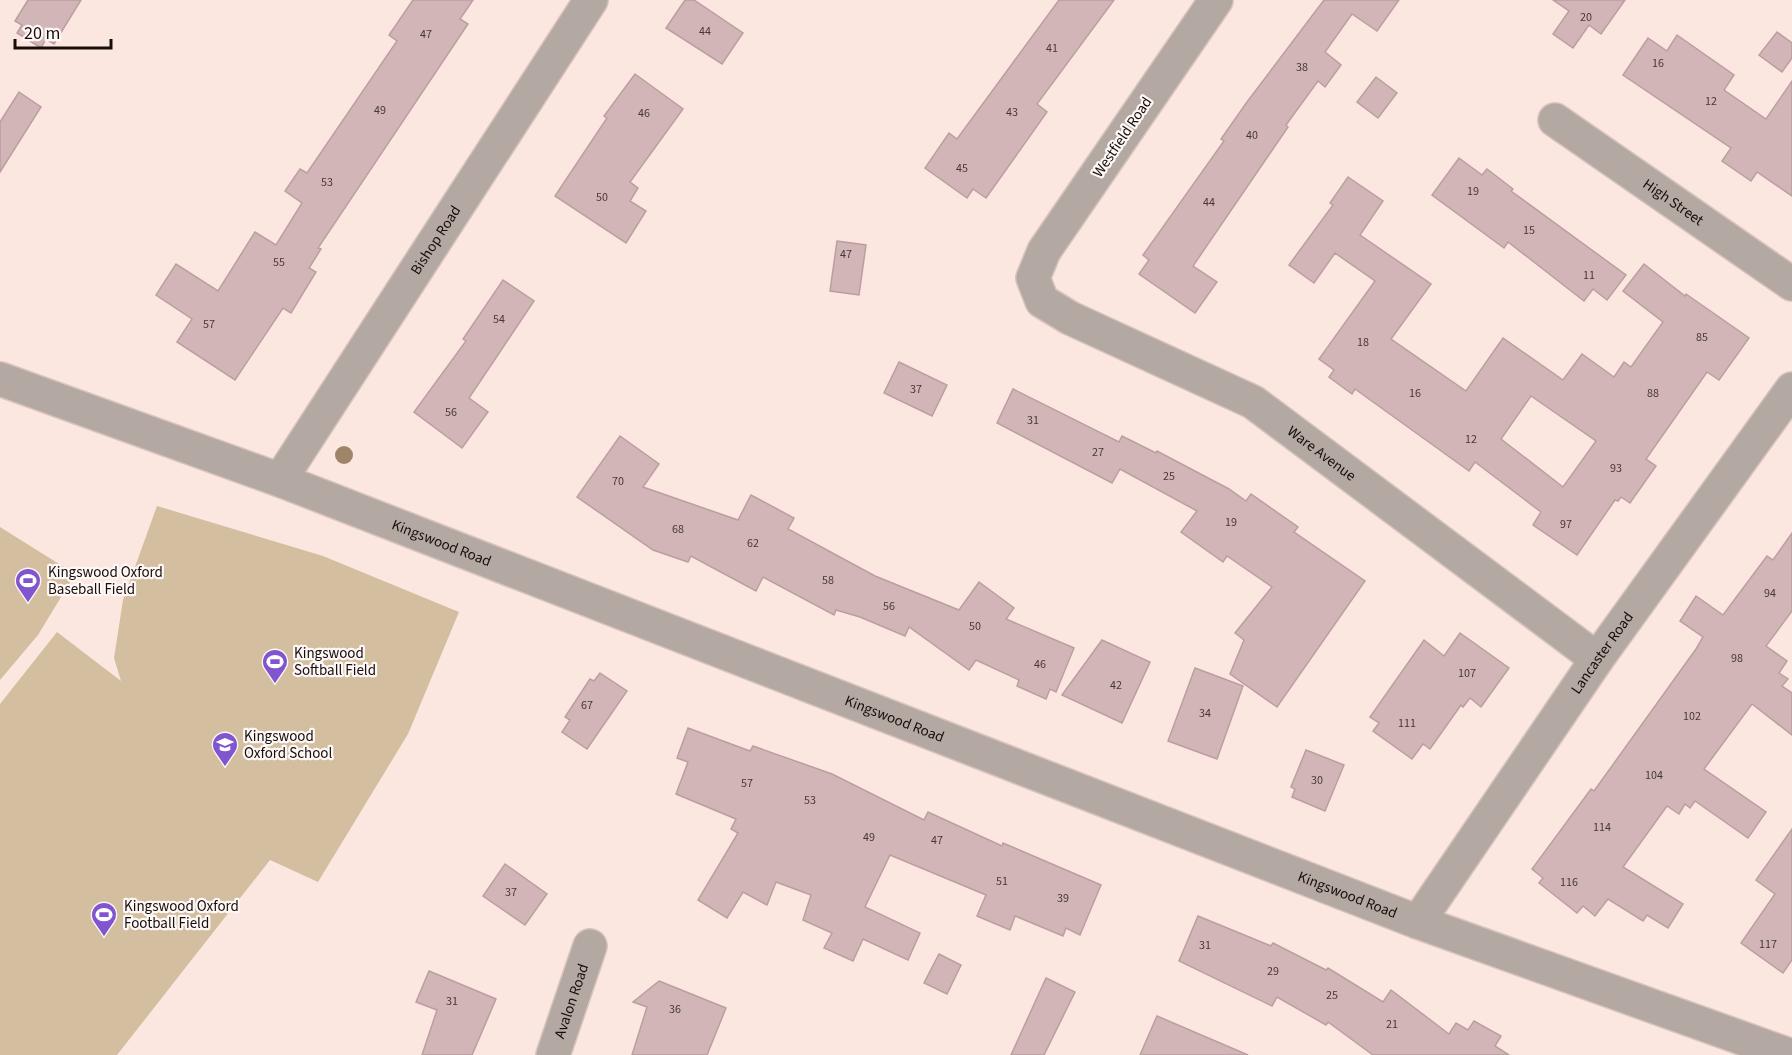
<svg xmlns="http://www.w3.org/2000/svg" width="1792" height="1055" viewBox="0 0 1792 1055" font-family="'Source Sans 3',sans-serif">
<rect width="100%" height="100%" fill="#fce6e0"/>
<!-- green -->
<g fill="#d4bea0">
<polygon points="157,506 323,556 459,612 408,734 318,882 270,860 117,1055 0,1055 0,704 57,632 121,681 114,658 123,600"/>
<polygon points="0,527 75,574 38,635 0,680"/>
</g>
<!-- building -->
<g fill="#d2b6b7" stroke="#bb9fa0" stroke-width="1.5" fill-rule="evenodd">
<polygon points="28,0 81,0 54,44 46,39 41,48 17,33 22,25 15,21"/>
<polygon points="413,0 473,0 460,19 468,24 318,248 321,249 309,268 316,272 291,313 283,308 235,380 177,342 192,319 156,295 176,264 218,291 255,232 276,245 302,203 285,191 300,169 307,173 397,41 389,35"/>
<polygon points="685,0 694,0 743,33 722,64 666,28"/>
<polygon points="1059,0 1114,0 1037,104 1047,112 986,198 973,189 967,198 925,168 949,133 957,139"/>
<polygon points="1324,0 1399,0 1377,31 1352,14 1325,52 1341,65 1325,87 1318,81 1286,125 1288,127 1193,266 1217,282 1195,313 1139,274 1149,260 1143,255 1224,141 1221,139 1247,102"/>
<polygon points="1553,0 1625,0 1601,34 1589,25 1573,48 1553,34 1569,11"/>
<polygon points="1777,32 1792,43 1792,58 1782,72 1759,55"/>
<polygon points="1677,35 1734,75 1724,90 1766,119 1792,81 1792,196 1757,172 1751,181 1722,161 1731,148 1623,75 1648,38 1667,51"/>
<polygon points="635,74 683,109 630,182 638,188 630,201 646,211 626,243 555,196 607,118 604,116"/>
<polygon points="1376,77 1397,93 1378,118 1357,102"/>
<polygon points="19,92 41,107 0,172 0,122"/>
<polygon points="1459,158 1482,175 1487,169 1513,189 1511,191 1626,275 1607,300 1593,289 1584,301 1508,242 1504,248 1432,195"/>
<path d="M 1348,177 L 1383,201 L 1360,235 L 1431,284 L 1391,339 L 1466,391 L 1503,338 L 1563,380 L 1582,354 L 1614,377 L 1624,362 L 1631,367 L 1663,322 L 1623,291 L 1644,264 L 1685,296 L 1686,294 L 1749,338 L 1719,380 L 1707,372 L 1646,459 L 1656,466 L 1630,503 L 1621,497 L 1618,501 L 1615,500 L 1577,555 L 1533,525 L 1541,512 L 1475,462 L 1469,471 L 1355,389 L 1352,394 L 1329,377 L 1334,370 L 1319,359 L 1375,281 L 1335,253 L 1314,283 L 1289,265 L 1333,205 L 1330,203 ZM 1531,396 L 1596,441 L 1563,487 L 1501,439 Z"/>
<polygon points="837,241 866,245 859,295 830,291"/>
<polygon points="503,280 534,301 469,398 488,412 462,448 414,412 466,341 463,339"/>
<polygon points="899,362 947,385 932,416 884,393"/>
<polygon points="1013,389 1119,442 1122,436 1156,453 1157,451 1229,489 1246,501 1251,494 1298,527 1294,532 1365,581 1277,707 1230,674 1244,640 1235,633 1272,587 1227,556 1223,562 1181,532 1197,511 1120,469 1112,483 997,423"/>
<polygon points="620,436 659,464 643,487 738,520 751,495 794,518 788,529 875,576 959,610 979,582 1014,608 1006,619 1074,648 1056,692 1050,689 1046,699 1017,686 1019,680 976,660 969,670 909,627 905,636 860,617 836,610 834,615 763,577 756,591 691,556 688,562 653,550 577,497"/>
<polygon points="1792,533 1792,611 1766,646 1787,661 1779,673 1788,679 1782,686 1792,693 1792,735 1752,704 1704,769 1766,812 1748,838 1695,801 1690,808 1685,804 1679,814 1667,806 1623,867 1683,904 1668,928 1647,915 1643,921 1608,899 1595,916 1583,906 1577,913 1539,883 1543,878 1532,869 1591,789 1594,791 1696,649 1703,637 1680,621 1696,596 1723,615 1767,556 1773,560"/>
<polygon points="1460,633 1509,668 1481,707 1470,698 1463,707 1461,705 1430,749 1423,744 1412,759 1373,731 1379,723 1370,717 1424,640 1444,656"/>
<polygon points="1102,640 1150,662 1122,723 1062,695"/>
<polygon points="1195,668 1243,686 1217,759 1168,741"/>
<polygon points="600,673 627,691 587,749 562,732 570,720 565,717 590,679 594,681"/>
<polygon points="688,728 750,751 753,746 832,774 924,820 928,812 1002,846 1003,843 1101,885 1080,935 1066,928 1063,936 1015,916 1010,930 977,916 986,895 890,855 865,907 920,933 908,960 863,939 853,961 824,948 832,933 803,920 811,895 776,882 767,905 743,892 727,918 698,900 738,833 731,829 736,819 676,794 688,762 677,758"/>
<polygon points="1306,750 1344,765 1325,811 1292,797 1295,789 1291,787"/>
<polygon points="1792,829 1792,960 1783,973 1741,943 1775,894 1756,880"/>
<polygon points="505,864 547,894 525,925 483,896"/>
<polygon points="1198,916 1271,946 1273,943 1326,970 1328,968 1383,1002 1391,990 1449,1034 1456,1023 1468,1030 1474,1021 1501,1036 1495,1046 1509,1055 1373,1055 1328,1022 1326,1025 1277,997 1272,1006 1179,961"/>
<polygon points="939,954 961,965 947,994 924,983"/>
<polygon points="429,971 496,999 472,1055 422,1055 437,1010 416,1002"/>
<polygon points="1046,978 1075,992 1044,1055 1011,1055"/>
<polygon points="659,981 726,1008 707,1055 632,1055 647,1007 633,1002"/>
<polygon points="1157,1016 1248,1055 1140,1055"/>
</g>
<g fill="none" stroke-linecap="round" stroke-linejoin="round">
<defs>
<g id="minor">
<path id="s1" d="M 1216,0 L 1044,251 L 1033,278 L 1042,301 L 1070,318 L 1253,402 L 1597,659"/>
<path id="s2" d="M 1555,120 L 1792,284"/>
<path id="s3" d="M 0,379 L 280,480 L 1418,922 L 1789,1055"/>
<path id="s4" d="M 280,480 L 591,0"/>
<path id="s5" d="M 1418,922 L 1597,659 L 1792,389"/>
<path id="s6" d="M 553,1055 L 590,946"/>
</g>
</defs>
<!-- minor casing -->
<use href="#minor" stroke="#d7c3be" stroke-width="36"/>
<!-- minor -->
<use href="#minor" stroke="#b3a9a2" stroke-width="33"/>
</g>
<!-- trees -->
<circle fill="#9e8569" cx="344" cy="455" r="9"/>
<!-- icons -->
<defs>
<symbol id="stadium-pin" viewBox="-11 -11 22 30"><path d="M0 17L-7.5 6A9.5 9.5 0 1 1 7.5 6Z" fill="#8055ce" stroke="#fdf7f6"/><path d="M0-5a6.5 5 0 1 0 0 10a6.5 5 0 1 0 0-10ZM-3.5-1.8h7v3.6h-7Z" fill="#fff"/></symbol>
<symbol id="school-pin" viewBox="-11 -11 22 30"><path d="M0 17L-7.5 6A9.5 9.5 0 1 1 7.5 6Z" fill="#8055ce" stroke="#fdf7f6"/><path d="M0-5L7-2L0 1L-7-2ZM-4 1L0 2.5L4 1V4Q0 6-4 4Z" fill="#fff"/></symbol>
</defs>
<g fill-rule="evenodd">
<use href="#stadium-pin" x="13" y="566" width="30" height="40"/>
<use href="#stadium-pin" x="260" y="647" width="30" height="40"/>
<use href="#school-pin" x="210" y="730" width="30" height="40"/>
<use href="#stadium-pin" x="89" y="900" width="30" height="40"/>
</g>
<g text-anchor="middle" stroke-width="4.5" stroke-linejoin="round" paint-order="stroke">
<!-- number labels -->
<g font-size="12" fill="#463836">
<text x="1586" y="21">20</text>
<text x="705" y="35">44</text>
<text x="426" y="38">47</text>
<text x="1052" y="52">41</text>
<text x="1658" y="67">16</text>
<text x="1302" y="71">38</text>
<text x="1711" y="105">12</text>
<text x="380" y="114">49</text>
<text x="1012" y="116">43</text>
<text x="644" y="117">46</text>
<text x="1252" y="139">40</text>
<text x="962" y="172">45</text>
<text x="327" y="186">53</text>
<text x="1473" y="195">19</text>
<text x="602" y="201">50</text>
<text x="1209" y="206">44</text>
<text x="1529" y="234">15</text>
<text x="846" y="258">47</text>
<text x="279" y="266">55</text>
<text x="1589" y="279">11</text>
<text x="499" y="323">54</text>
<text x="209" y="328">57</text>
<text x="1702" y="341">85</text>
<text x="1363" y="346">18</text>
<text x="916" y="393">37</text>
<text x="1415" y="397">16</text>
<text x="1653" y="397">88</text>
<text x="451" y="416">56</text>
<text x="1033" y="424">31</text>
<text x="1471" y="443">12</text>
<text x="1098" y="456">27</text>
<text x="1616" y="472">93</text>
<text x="1169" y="480">25</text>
<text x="618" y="485">70</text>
<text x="1231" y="526">19</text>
<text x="1566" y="528">97</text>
<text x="678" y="533">68</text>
<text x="753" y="547">62</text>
<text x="828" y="584">58</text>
<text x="1770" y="597">94</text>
<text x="889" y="610">56</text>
<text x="975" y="630">50</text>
<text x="1737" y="662">98</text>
<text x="1040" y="668">46</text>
<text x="1467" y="677">107</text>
<text x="1116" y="689">42</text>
<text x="587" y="709">67</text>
<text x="1205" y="717">34</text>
<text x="1692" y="720">102</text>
<text x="1407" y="727">111</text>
<text x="1654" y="779">104</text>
<text x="1317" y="784">30</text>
<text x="747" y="787">57</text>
<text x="810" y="804">53</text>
<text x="1602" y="831">114</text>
<text x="869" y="841">49</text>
<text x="937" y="844">47</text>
<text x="1002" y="885">51</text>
<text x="1569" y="886">116</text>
<text x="511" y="896">37</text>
<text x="1063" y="902">39</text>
<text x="1768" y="948">117</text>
<text x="1205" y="949">31</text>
<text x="1273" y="975">29</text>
<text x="1332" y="999">25</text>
<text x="452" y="1005">31</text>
<text x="675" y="1013">36</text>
<text x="1392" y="1028">21</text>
</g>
<!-- street labels -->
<g font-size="15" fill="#170e0b" stroke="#fdf7f6">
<text transform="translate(1122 137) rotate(-56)" y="5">Westfield Road</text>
<text dy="5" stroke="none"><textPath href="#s2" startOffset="144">High Street</textPath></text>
<text dy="5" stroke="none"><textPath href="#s4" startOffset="286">Bishop Road</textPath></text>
<text dy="5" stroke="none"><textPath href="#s1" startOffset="678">Ware Avenue</textPath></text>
<text dy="5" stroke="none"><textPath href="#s3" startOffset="471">Kingswood Road</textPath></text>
<text dy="5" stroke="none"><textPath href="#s5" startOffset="326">Lancaster Road</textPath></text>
<text dy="5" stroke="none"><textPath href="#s3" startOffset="957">Kingswood Road</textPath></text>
<text dy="5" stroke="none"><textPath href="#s3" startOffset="1443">Kingswood Road</textPath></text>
<text dy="5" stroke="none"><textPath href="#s6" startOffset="57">Avalon Road</textPath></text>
</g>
<!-- poi labels -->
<g font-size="15" fill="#170e0b" stroke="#fdf7f6" text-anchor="start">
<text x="48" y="577">Kingswood Oxford<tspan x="48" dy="17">Baseball Field</tspan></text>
<text x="294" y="658">Kingswood<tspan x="294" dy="17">Softball Field</tspan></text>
<text x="244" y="741">Kingswood<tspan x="244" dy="17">Oxford School</tspan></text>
<text x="124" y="911">Kingswood Oxford<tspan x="124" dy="17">Football Field</tspan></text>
</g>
</g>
<!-- scale -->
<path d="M15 39v9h96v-9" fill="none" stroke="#170e0b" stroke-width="3"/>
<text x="24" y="39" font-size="18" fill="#170e0b" stroke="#fdf7f6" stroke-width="4.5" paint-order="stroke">20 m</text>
</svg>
